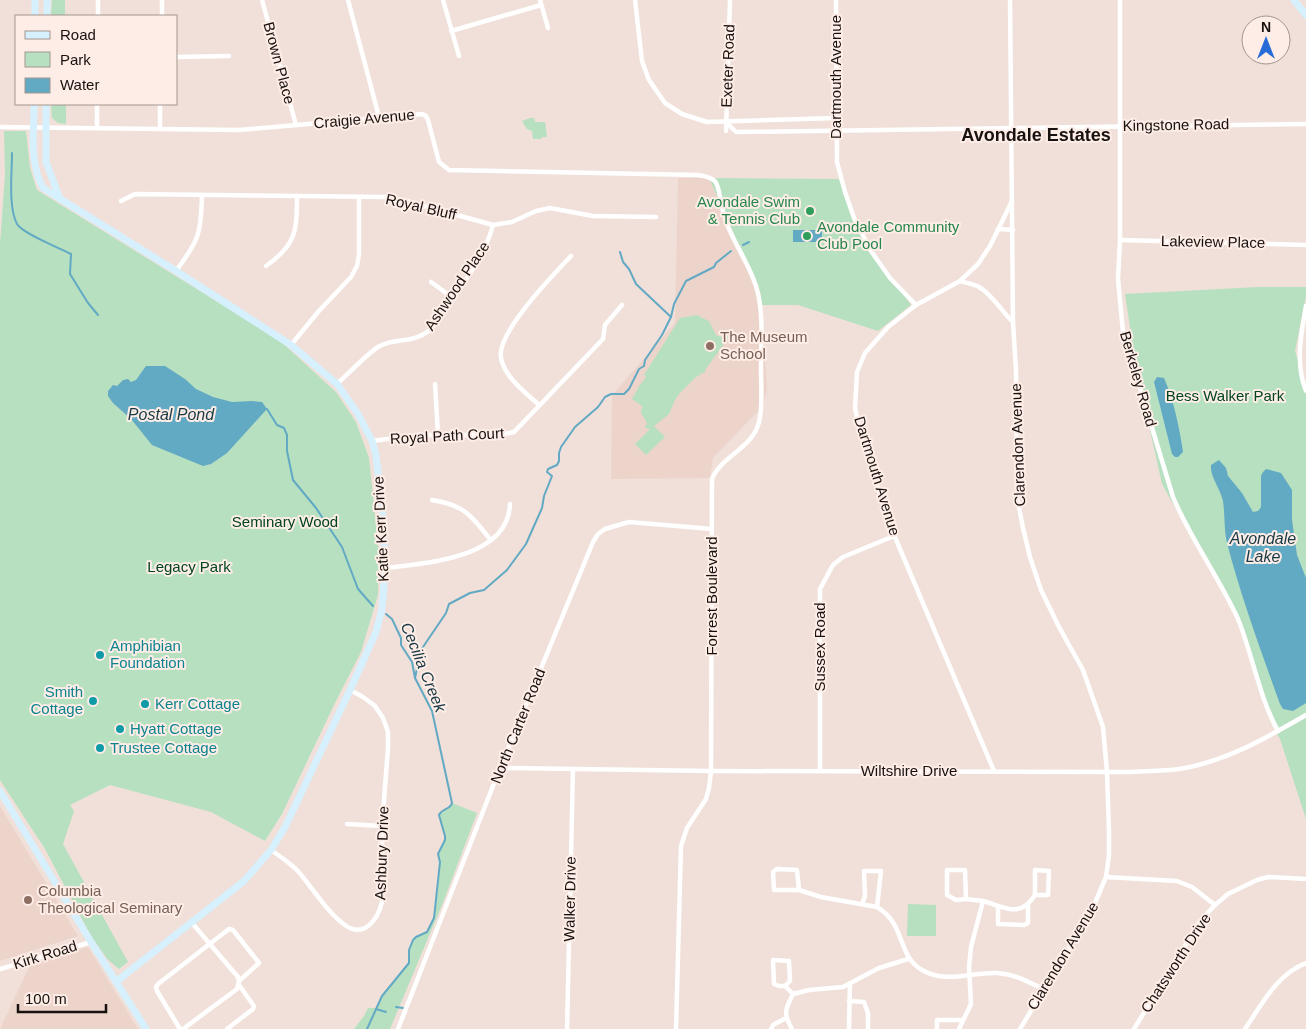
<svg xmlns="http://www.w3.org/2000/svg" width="1306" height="1029" viewBox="0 0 1306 1029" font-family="Arial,sans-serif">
<rect width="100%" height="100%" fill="#f0e0d9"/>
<!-- built -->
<g fill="#edd4cb">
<polygon points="678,178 709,178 760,292 767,388 763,406 713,458 710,478 611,479 612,395 675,323"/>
<polygon points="0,806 78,936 0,961"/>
<polygon points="88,947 138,1029 0,1029 30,965"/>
</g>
<!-- green -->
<g fill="#b6e0c0">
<polygon points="52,0 65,0 65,16 51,16"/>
<polygon points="51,104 66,104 66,124 58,123 52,118"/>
<polygon points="530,118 534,118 535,122 545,122 547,137 542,137 541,139 533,139 532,131 527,129 522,121"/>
<polygon points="4,131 26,131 30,168 37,190 279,340 336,392 356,422 369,458 379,555 378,595 361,652 335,703 282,814 265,841 211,812 110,785 70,805 74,811 63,844 128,962 119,969 108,960 91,936 45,849 0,780 0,244 5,175"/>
<polygon points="709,178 839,179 868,246 911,305 878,331 798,305 762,305 760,292"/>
<polygon points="1258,287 1306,287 1306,296 1295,351 1306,387 1306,819 1280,739 1276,732 1258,689 1241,625 1162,484 1136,367 1125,294"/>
<polygon points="697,315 709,321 716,335 722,337 723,333 729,337 705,370 705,372 696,377 680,393 675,400 669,414 654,426 665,437 646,455 635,444 650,429 645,428 647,423 641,413 642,406 632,399 640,385 646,377 644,375 680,318"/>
<path d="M 452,803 L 477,813 L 444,900 L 390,1029 L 354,1029 L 364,1016 L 368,1008 L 376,1008 C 384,991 396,981 406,967 C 412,960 407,951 413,941 C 417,934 426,935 430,927 C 437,914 441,868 438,854 L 442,846 L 445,836 L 439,815 C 442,808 450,810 452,803 Z"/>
<polygon points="908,904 936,905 936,936 907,936"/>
</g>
<!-- water -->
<g fill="#62a9c4">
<rect x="793" y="230" width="29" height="12"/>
<polygon points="146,366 165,366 185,379 196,389 213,397 232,402 252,401 262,402 267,409 227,453 211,464 203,466 152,445 131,419 113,403 108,396 108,391 113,385 117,386 123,380 128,379 131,382 136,380"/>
<path d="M 1157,377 L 1164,378 C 1174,401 1179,426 1183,452 L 1178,457 L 1175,457 L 1172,454 L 1154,382 Z"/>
<path d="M 1219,460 L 1226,468 L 1228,476 L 1242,493 L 1253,512 L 1258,511 L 1261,507 L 1261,476 L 1263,472 L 1266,469 L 1281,473 L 1292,490 L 1292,520 L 1297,555 L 1306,578 L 1306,703 L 1293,711 L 1283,709 L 1280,704 C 1261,651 1241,597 1227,543 C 1224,530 1225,515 1223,501 C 1220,488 1210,477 1211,465 Z"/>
</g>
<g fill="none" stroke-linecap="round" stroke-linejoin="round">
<!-- stream -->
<g stroke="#62a9c4" stroke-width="2">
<path d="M 12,153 C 12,172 8,207 17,224 C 23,234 60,248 71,254 L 70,274 L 88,303 L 98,315"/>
<polyline points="743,245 749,242"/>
<polyline points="620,252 623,262 629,269 636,284 671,317"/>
<polyline points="267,409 277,425 284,428 287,435 287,451 293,480 316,508 342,547 358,589 373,606"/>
<polyline points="415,678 421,650 446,613 449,604 470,593 484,590 507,570 526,544 542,508 544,496 552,476 547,472 548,469 557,465 559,461 559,453 561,447 575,427 598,407 605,397 611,394 624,394 629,389 639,369 644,366 645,360 662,335 671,317 674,304 686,281 714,267 716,263 731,251"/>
<polyline points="396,1007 403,1008"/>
<polyline points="376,1009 386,1012"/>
<path d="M 367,1029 L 382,996 L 409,963 L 409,950 L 413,940 L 416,937 L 427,932 L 434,918 L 440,862 L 438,854 L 445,840 L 445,836 L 439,815 C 442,808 450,810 452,803 L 432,711 L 415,678 L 412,662 L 401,645 L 401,638 L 392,619 L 386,614"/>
</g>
<!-- street -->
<g stroke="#fff" stroke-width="4.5">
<polyline points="262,0 296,125"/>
<polyline points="348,0 379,117"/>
<polyline points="443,0 459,56"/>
<polyline points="540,0 548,28"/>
<polyline points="635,0 642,61 649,80 665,103 682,114 707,122 836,118"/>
<polyline points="836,0 837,162 845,192 854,218 871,251 890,278 916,305"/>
<polyline points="1010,0 1013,322 1016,371 1017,497 1023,528 1030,557 1041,590 1059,627 1083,670 1103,727 1107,772 1109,831 1109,855 1106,877 1092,910 1020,1029"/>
<path d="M 1120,0 L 1120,240 L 1118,279 L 1123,332 L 1173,497 C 1191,540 1219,577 1238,619 C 1253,656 1259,697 1278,731"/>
<polyline points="98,16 98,0"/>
<polyline points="162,16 162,0"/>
<polyline points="451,31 541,5"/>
<polyline points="176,57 229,56"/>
<polyline points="726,122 736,132 1306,124"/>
<path d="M 0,127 L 239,130 L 422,114 L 426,116 L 428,120 L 439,162 L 449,170 L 698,175 C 719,178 717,183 721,202 C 722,210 725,217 727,224 C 735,245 749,264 756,286 C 764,312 761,342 761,369 C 761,385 763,407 759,422 C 753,448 721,456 712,479 L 711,771 L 709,788 L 706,799 L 687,828 L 681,846 L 676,1029"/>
<polyline points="97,128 97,104"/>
<polyline points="160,129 160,104"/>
<polyline points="726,131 730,0"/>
<polyline points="121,201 135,194 385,197 403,200 493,225 512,222 536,211 550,208 593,216 656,217"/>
<polyline points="998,229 1013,230"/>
<polyline points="1120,240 1306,245"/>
<path d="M 266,266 C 296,245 297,231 297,196"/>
<path d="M 176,271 C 199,240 201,234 202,195"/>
<polyline points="960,281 978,264 990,246 1012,201"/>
<polyline points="431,282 453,298"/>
<path d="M 1306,306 C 1301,334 1295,364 1306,391"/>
<polyline points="291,345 318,312 351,277 357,266 359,254 359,197"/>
<path d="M 337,384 C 347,375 367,354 378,347 C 397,336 412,346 432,328 C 453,297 484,260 493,225"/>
<polyline points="435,384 438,435"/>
<path d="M 539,405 C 525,392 505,378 501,358 C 496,333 554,274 571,256"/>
<polyline points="372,441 417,435 499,435 514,432 603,339 605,325 622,305"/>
<path d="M 432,500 C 464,505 471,515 490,539"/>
<path d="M 385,568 C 426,563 508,559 510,504"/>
<path d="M 500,768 L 711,771 L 1129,772 C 1145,771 1163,771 1179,769 C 1225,762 1266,738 1306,715"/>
<polyline points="820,771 820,589 833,565 843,557 894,536"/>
<path d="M 994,771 L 889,523 L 860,432 L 855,408 L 857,372 L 865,353 L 888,327 L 916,305 L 960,281 C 966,283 974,284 979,287 C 992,294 1002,312 1013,322"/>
<polyline points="347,824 382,826"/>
<path d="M 271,850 C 280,856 288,862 296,869 C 311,885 327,913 345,925 C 364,939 378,919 382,902 L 382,826 L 388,748 L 388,732 L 383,718 L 375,706 L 363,697 L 350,690"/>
<polyline points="1106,877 1177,881 1192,887 1215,905"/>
<path d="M 799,890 L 797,870 L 777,869 L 773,872 L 774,890 L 799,890 L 821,897 L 877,907 C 906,924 897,956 922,970 C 946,984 971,972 997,973 C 1015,974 1027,981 1043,989"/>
<polyline points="966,899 956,900 947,895 947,870 965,870 966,899 983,901"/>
<polyline points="862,904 865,896 864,871 881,871 877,907"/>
<polyline points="998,906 998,924 1024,925 1028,923 1028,905"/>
<polyline points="0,969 91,942"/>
<polyline points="785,986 790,981 789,961 773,960 774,984 779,986 785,986 793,994 809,990 843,987 879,968 908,959"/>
<polyline points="849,1001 864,1002 868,1013 868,1029"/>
<polyline points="180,1029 157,991 156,987 158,984 229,929 233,930 259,963 239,981"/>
<polyline points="183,1029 237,989 239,981 238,977 192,923"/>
<polyline points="227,1029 253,1009 254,1006 239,985"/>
<polyline points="398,1029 500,768 593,542 598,534 605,529 629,522 712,529"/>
<polyline points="567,1029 573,769"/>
<polyline points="771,1029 773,1025 786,1018"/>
<path d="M 792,1029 C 783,1013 785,1010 793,994"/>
<polyline points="849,1029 850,983"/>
<polyline points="937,1029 937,1020 962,1020"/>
<path d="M 959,1029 L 971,1004 L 969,967 L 971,947 L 983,901 C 1005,907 1020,919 1035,895 L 1048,895 L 1049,871 L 1035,870 L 1035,895"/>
<polyline points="1134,1029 1200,921 1215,905 1228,894 1257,880 1268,877 1306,879"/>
<path d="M 1245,1029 C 1262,1004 1277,974 1306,963"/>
</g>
<!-- secondary -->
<g stroke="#d6f0fe" stroke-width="7">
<polyline points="1294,0 1306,15"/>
<polyline points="35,16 35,0"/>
<polyline points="47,16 47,0"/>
<path d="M 34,104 C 34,132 29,162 43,188 L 176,271 L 291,345 L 337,384 L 358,414 L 372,441 L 376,455 L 384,529 L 384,585 L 382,609 L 376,632 L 350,690 L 285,827 L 271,850 L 244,881 L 117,981"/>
<polyline points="46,104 46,162 60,199"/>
<polyline points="0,791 91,942 146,1029"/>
</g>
</g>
<!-- markers -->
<g fill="#2e9e5b" stroke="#feede6" stroke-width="2">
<circle cx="810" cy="211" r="5"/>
<circle cx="807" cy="236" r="5"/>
</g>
<g fill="#8d6e63" stroke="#feede6" stroke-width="2">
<circle cx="710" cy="346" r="5"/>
<circle cx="28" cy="900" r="5"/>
</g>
<g fill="#0f9aa8" stroke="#feede6" stroke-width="2">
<circle cx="100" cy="655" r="5"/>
<circle cx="93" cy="701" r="5"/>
<circle cx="145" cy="704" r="5"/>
<circle cx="120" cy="729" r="5"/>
<circle cx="100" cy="748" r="5"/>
</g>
<g text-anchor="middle" stroke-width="4" stroke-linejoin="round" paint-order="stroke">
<!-- street labels -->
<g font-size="15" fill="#17110f" stroke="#feede6">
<text transform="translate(279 63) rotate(75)" y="5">Brown Place</text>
<text transform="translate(728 66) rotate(-88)" y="5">Exeter Road</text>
<text transform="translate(836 77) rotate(-90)" y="5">Dartmouth Avenue</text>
<text transform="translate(364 119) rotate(-5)" y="5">Craigie Avenue</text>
<text transform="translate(1176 125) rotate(-1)" y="5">Kingstone Road</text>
<text transform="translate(421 207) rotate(13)" y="5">Royal Bluff</text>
<text transform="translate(1213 242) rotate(1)" y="5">Lakeview Place</text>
<text transform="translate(457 286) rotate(-56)" y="5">Ashwood Place</text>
<text transform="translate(1138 379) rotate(74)" y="5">Berkeley Road</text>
<text transform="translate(447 436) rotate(-3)" y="5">Royal Path Court</text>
<text transform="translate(1018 445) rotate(-92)" y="5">Clarendon Avenue</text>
<text transform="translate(877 476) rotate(73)" y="5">Dartmouth Avenue</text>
<text transform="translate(381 529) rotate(-93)" y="5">Katie Kerr Drive</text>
<text transform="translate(712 596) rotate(-90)" y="5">Forrest Boulevard</text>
<text transform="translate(820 647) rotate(-90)" y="5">Sussex Road</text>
<text transform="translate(518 726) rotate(-68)" y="5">North Carter Road</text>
<text x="909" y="776">Wiltshire Drive</text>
<text transform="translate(382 853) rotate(-88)" y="5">Ashbury Drive</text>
<text transform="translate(570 899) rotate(-89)" y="5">Walker Drive</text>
<text transform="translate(45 955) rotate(-17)" y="5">Kirk Road</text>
<text transform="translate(1063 956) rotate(-59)" y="5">Clarendon Avenue</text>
<text transform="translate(1176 963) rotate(-57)" y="5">Chatsworth Drive</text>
</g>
<!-- leisure labels -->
<g font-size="15" fill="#27864d" stroke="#feede6" text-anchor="end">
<text x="800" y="207">Avondale Swim<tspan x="800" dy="17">&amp; Tennis Club</tspan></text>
<text x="817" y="232" text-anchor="start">Avondale Community<tspan x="817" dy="17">Club Pool</tspan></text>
</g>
<!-- education labels -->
<g font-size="15" fill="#785e54" stroke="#feede6" text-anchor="start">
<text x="720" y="342">The Museum<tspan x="720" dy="17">School</tspan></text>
<text x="38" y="896">Columbia<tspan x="38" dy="17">Theological Seminary</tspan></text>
</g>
<!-- park labels -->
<g font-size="15" fill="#00441f" stroke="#feede6">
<text x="1225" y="401">Bess Walker Park</text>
<text x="285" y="527">Seminary Wood</text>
<text x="189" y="572">Legacy Park</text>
</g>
<!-- culture labels -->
<g font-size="15" fill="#0d838f" stroke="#feede6" text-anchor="start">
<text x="110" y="651">Amphibian<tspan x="110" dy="17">Foundation</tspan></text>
<text x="83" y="697" text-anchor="end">Smith<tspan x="83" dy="17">Cottage</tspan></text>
<text x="155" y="709">Kerr Cottage</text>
<text x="130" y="734">Hyatt Cottage</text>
<text x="110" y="753">Trustee Cottage</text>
</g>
<!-- water labels -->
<g font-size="16" font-style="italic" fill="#183946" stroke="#feede6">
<text x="171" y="420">Postal Pond</text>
<text x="1263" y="544">Avondale<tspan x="1263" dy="18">Lake</tspan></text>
<text transform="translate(424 667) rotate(68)" y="6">Cecilia Creek</text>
</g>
<!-- quarter labels -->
<g font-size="18" font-weight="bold" fill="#17110f" stroke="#feede6">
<text x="1036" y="141">Avondale Estates</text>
</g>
</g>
<!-- legend -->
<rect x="15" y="15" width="162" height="90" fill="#feede6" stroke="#a29590"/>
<rect x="25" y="31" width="25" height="8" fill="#d6f0fe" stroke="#a29590"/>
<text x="60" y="40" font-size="15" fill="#17110f">Road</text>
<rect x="25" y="52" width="25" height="15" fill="#b6e0c0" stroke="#a29590"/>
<text x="60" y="65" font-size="15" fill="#17110f">Park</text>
<rect x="25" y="78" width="25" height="15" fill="#62a9c4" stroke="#a29590"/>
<text x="60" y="90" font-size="15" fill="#17110f">Water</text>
<!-- north arrow -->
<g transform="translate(1266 40)"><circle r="24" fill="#feede6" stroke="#a29590"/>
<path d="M0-4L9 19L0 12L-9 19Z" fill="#276bd7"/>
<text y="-8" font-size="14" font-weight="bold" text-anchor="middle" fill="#17110f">N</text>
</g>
<!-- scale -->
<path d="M18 1004v8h88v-8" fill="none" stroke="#17110f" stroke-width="2.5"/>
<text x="25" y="1004" font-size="15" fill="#17110f" stroke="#feede6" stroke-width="4" paint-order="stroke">100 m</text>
</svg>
